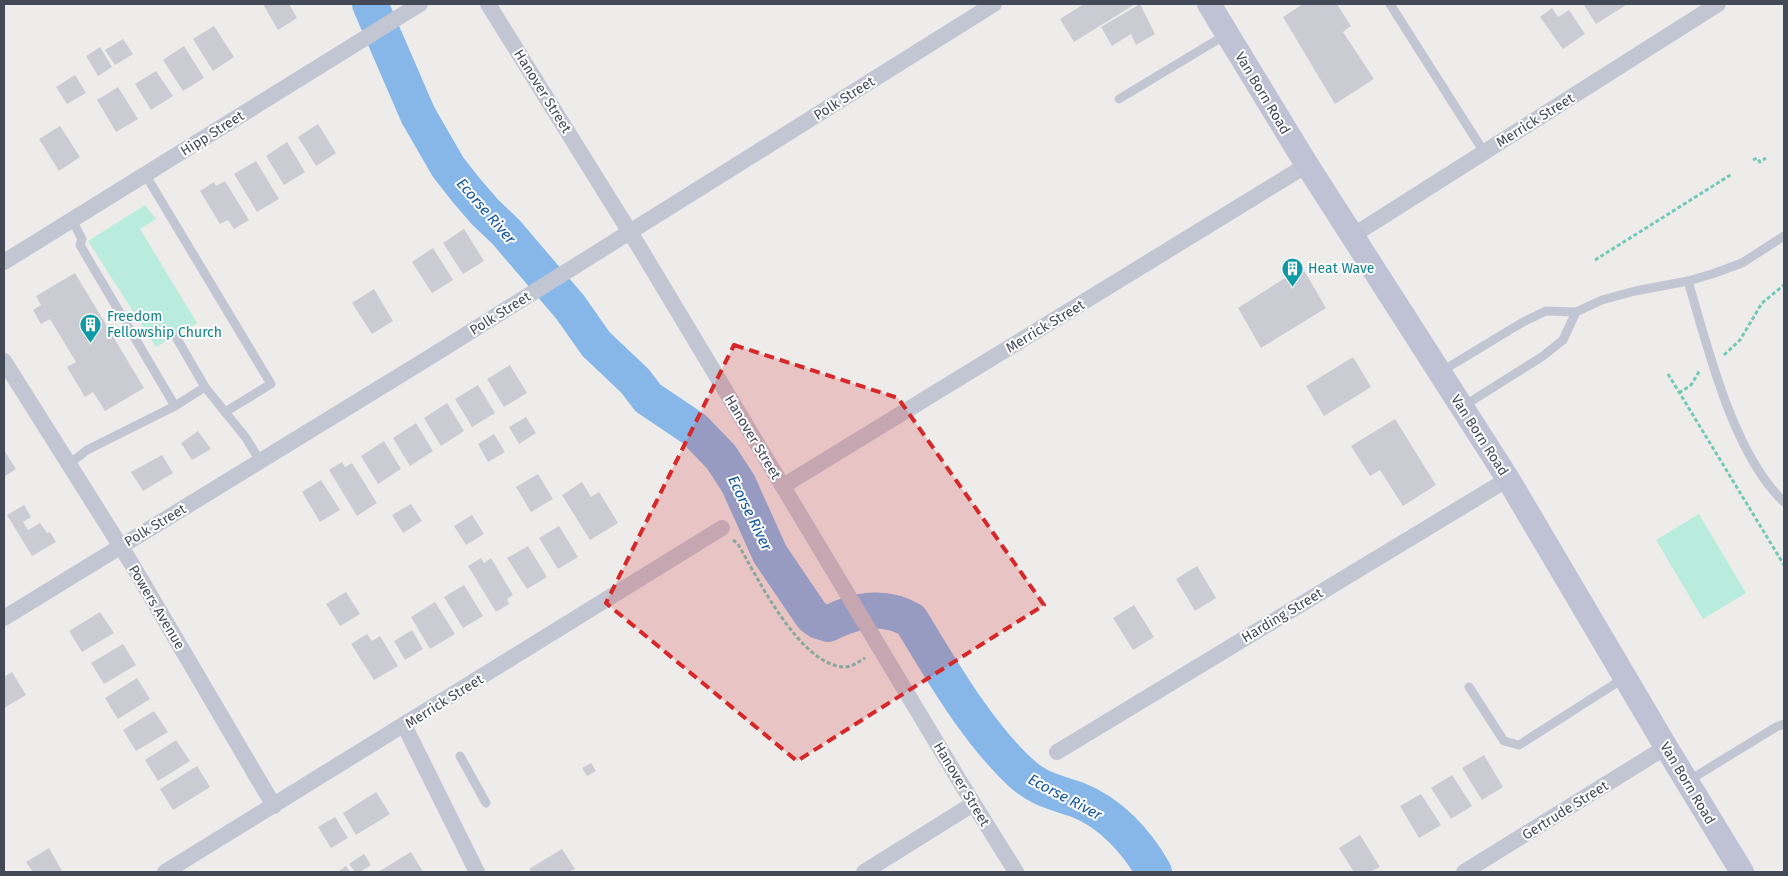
<svg xmlns="http://www.w3.org/2000/svg" width="1788" height="876" viewBox="0 0 1788 876" font-family="'Fira Sans',sans-serif">
<rect width="100%" height="100%" fill="#eeeceb"/>
<!-- green -->
<g fill="#b9ecdc">
<polygon points="145,205 156,219 140,229 197,323 156,347 88,241"/>
<polygon points="1699,514 1746,593 1703,619 1656,540"/>
</g>
<g fill="none" stroke-linecap="round" stroke-linejoin="round">
<!-- river -->
<path stroke="#87b7e8" stroke-width="36" d="M 370,4 L 418,115 L 448,167 L 466,190 L 485,212 L 506,232 L 570,307 L 596,344 L 635,381 L 648,398 L 694,429 L 721,457 L 738,483 L 770,554 L 812,616 L 819,621 L 828,624 C 854,610 884,604 911,620 C 942,671 977,732 1020,772 C 1039,790 1055,792 1078,800 C 1111,813 1137,842 1154,872"/>
</g>
<!-- building -->
<g fill="#cbccd3">
<polygon points="263,4 289,4 297,18 278,30"/>
<polygon points="1084,4 1135,4 1074,42 1060,19"/>
<polygon points="1140,4 1155,34 1136,45 1131,34 1112,46 1101,27"/>
<polygon points="1303,4 1337,4 1351,26 1343,32 1374,79 1335,104 1283,17"/>
<polygon points="1586,4 1625,4 1626,5 1596,24 1584,5"/>
<polygon points="1552,8 1558,17 1569,10 1585,34 1563,49 1540,17"/>
<polygon points="214,26 234,57 213,71 193,39"/>
<polygon points="123,39 133,54 115,65 105,50"/>
<polygon points="184,46 204,78 183,91 163,60"/>
<polygon points="100,47 112,67 98,76 86,56"/>
<polygon points="156,71 173,96 151,110 135,84"/>
<polygon points="75,75 86,93 67,104 56,87"/>
<polygon points="118,87 138,119 116,132 97,100"/>
<polygon points="318,124 336,153 316,166 298,137"/>
<polygon points="60,126 80,157 59,171 39,139"/>
<polygon points="287,142 305,172 284,185 266,156"/>
<polygon points="256,161 279,199 257,212 234,174"/>
<polygon points="225,181 249,220 234,229 228,220 220,224 200,191 214,182 216,186"/>
<polygon points="464,229 484,261 463,274 443,243"/>
<polygon points="433,248 453,280 432,293 412,262"/>
<polygon points="1302,267 1326,308 1261,348 1238,308"/>
<polygon points="75,273 144,388 105,411 93,392 85,397 67,367 76,362 50,319 41,324 33,310 41,305 36,296"/>
<polygon points="374,289 393,321 372,334 352,303"/>
<polygon points="1353,357 1371,387 1324,416 1306,386"/>
<polygon points="510,365 527,393 504,407 487,379"/>
<polygon points="478,385 495,413 472,427 455,399"/>
<polygon points="447,403 464,431 441,446 424,418"/>
<polygon points="526,417 536,433 519,444 509,427"/>
<polygon points="1395,419 1436,485 1403,506 1380,470 1370,476 1351,446"/>
<polygon points="416,423 433,451 410,466 393,438"/>
<polygon points="198,431 211,449 192,460 181,443"/>
<polygon points="494,434 505,452 488,462 478,444"/>
<polygon points="384,441 401,469 378,484 361,456"/>
<polygon points="4,450 16,469 4,477"/>
<polygon points="162,455 173,473 143,491 131,472"/>
<polygon points="342,462 345,467 352,463 377,503 357,516 329,470"/>
<polygon points="538,474 553,499 531,512 516,487"/>
<polygon points="321,480 340,510 320,522 302,492"/>
<polygon points="582,482 591,497 599,492 618,523 590,540 562,495"/>
<polygon points="411,504 422,521 403,533 392,515"/>
<polygon points="24,505 31,517 23,522 28,530 40,523 47,533 50,532 56,542 32,556 7,515"/>
<polygon points="472,515 484,534 466,545 454,526"/>
<polygon points="559,526 578,557 558,569 539,538"/>
<polygon points="528,546 547,577 527,589 507,558"/>
<polygon points="481,558 484,563 491,558 513,595 507,599 509,604 496,612 468,566"/>
<polygon points="1197,566 1216,598 1195,611 1176,579"/>
<polygon points="464,585 483,616 463,628 444,597"/>
<polygon points="346,592 360,614 340,626 326,604"/>
<polygon points="435,602 455,634 430,649 411,617"/>
<polygon points="1134,605 1154,637 1133,650 1113,618"/>
<polygon points="100,612 114,633 82,652 69,631"/>
<polygon points="412,630 423,649 405,660 394,641"/>
<polygon points="367,634 372,641 380,636 398,666 374,680 351,644"/>
<polygon points="123,644 136,665 104,684 91,663"/>
<polygon points="12,672 26,695 4,708 4,677"/>
<polygon points="137,678 150,699 118,719 105,698"/>
<polygon points="154,711 168,732 136,751 123,730"/>
<polygon points="176,740 190,761 158,781 145,760"/>
<polygon points="1484,755 1503,787 1482,800 1462,768"/>
<polygon points="591,763 596,771 587,776 582,768"/>
<polygon points="197,766 210,787 173,810 160,789"/>
<polygon points="1452,775 1472,806 1451,819 1431,788"/>
<polygon points="376,792 390,814 356,835 343,813"/>
<polygon points="1421,794 1441,825 1419,838 1400,806"/>
<polygon points="335,817 348,838 331,848 318,827"/>
<polygon points="1360,835 1380,867 1370,872 1354,872 1339,848"/>
<polygon points="49,848 62,871 60,872 33,872 26,862"/>
<polygon points="562,849 575,869 569,872 532,872 529,869"/>
<polygon points="411,852 423,872 378,872"/>
<polygon points="364,854 371,865 360,872 355,872 349,864"/>
<polygon points="346,866 350,872 340,872 339,871"/>
</g>
<g fill="none" stroke-linecap="round" stroke-linejoin="round">
<!-- path -->
<g stroke="#73c9b8" stroke-width="3" stroke-dasharray="4 2.5" stroke-linecap="butt">
<polyline points="1753,160 1757,158 1760,162 1766,158"/>
<polyline points="1595,260 1732,174"/>
<polyline points="1724,355 1740,340 1762,303 1784,285"/>
<polyline points="1668,374 1784,565"/>
<polyline points="1679,393 1691,385 1700,370"/>
<path d="M 733,540 L 738,544 C 758,579 800,665 844,667 C 852,667 858,662 865,658"/>
</g>
<!-- lane -->
<g stroke="#c2c6d3" stroke-width="9">
<polyline points="1390,4 1484,152"/>
<polyline points="1119,99 1227,34"/>
<polyline points="145,174 271,384 225,412"/>
<polyline points="72,220 82,239 80,245 175,406"/>
<path d="M 1688,281 C 1708,348 1733,454 1784,502"/>
<polyline points="176,337 205,387 246,438 260,461"/>
<polyline points="1442,371 1523,322 1546,311 1576,312 1602,300 1635,291 1688,281 1712,274 1742,263 1784,236"/>
<polyline points="1462,407 1543,356 1563,340 1576,312"/>
<polyline points="69,464 87,450 175,406 205,387"/>
<polyline points="1469,687 1504,741 1519,745 1624,678"/>
<polyline points="460,756 486,803"/>
<polyline points="1688,781 1776,727 1784,724"/>
</g>
<!-- street -->
<g stroke="#c2c6d3" stroke-width="16">
<polyline points="488,4 641,250 962,785 1016,872"/>
<polyline points="1352,236 1718,4"/>
<polyline points="4,262 420,4"/>
<polyline points="4,361 133,566 274,806"/>
<polyline points="783,486 1307,165"/>
<polyline points="4,618 430,357 994,4"/>
<polyline points="404,725 477,872"/>
<polyline points="1057,752 1508,479"/>
<polyline points="165,872 722,528"/>
<polyline points="864,872 973,804"/>
<polyline points="1464,872 1666,747"/>
</g>
<!-- secondary -->
<polyline stroke="#bec2d4" stroke-width="24" points="1209,4 1307,165 1508,479 1666,747 1742,872"/>
</g>
<!-- marked area -->
<path fill="#d62828" fill-opacity="0.2" stroke="#d62828" stroke-width="4" stroke-dasharray="10 6" stroke-linejoin="round" d="M 734,345 L 898,398 L 1044,605 L 797,761 L 606,603 Z"/>
<!-- icons -->
<defs>
<symbol id="building-pin" viewBox="-11 -11 22 30"><path d="M0 17L-7.5 6A9.5 9.5 0 1 1 7.5 6Z" fill="#0f9aa8" stroke="#fff"/><path d="M-4-6H4V6H1V3H-1V6H-4ZM-2.5-4.3h1.7v1.8h-1.7ZM.8-4.3h1.7v1.8H.8ZM-2.5-1h1.7V.8h-1.7ZM.8-1h1.7V.8H.8Z" fill="#fff"/></symbol>
</defs>
<g fill-rule="evenodd">
<use href="#building-pin" x="1280" y="256" width="25" height="34"/>
<use href="#building-pin" x="78" y="312" width="25" height="34"/>
</g>
<g text-anchor="middle" stroke-width="4" stroke-linejoin="round" paint-order="stroke">
<!-- street labels -->
<g font-size="14" fill="#444958" stroke="#fff">
<text transform="translate(543 91) rotate(58)" y="5">Hanover Street</text>
<text transform="translate(1263 93) rotate(59)" y="5">Van Born Road</text>
<text transform="translate(844 98) rotate(-32)" y="5">Polk Street</text>
<text transform="translate(1535 120) rotate(-32)" y="5">Merrick Street</text>
<text transform="translate(212 133) rotate(-32)" y="5">Hipp Street</text>
<text transform="translate(500 313) rotate(-32)" y="5">Polk Street</text>
<text transform="translate(1045 326) rotate(-31)" y="5">Merrick Street</text>
<text transform="translate(1480 435) rotate(57)" y="5">Van Born Road</text>
<text transform="translate(753 437) rotate(59)" y="5">Hanover Street</text>
<text transform="translate(155 525) rotate(-31)" y="5">Polk Street</text>
<text transform="translate(157 607) rotate(59)" y="5">Powers Avenue</text>
<text transform="translate(1282 615) rotate(-31)" y="5">Harding Street</text>
<text transform="translate(444 701) rotate(-32)" y="5">Merrick Street</text>
<text transform="translate(1688 783) rotate(59)" y="5">Van Born Road</text>
<text transform="translate(962 784) rotate(59)" y="5">Hanover Street</text>
<text transform="translate(1565 810) rotate(-32)" y="5">Gertrude Street</text>
</g>
<!-- culture labels -->
<g font-size="14" fill="#0d838f" stroke="#fff" text-anchor="start">
<text x="1308" y="273">Heat Wave</text>
<text x="107" y="321">Freedom<tspan x="107" dy="16">Fellowship Church</tspan></text>
</g>
<!-- water labels -->
<g font-size="15" font-style="italic" fill="#10569f" stroke="#fff">
<text transform="translate(486 211) rotate(49)" y="5">Ecorse River</text>
<text transform="translate(750 513) rotate(64)" y="5">Ecorse River</text>
<text transform="translate(1065 797) rotate(28)" y="5">Ecorse River</text>
</g>
</g>
<!-- border -->
<rect width="1788" height="876" fill="none" stroke="#444958" stroke-width="10"/>
</svg>
